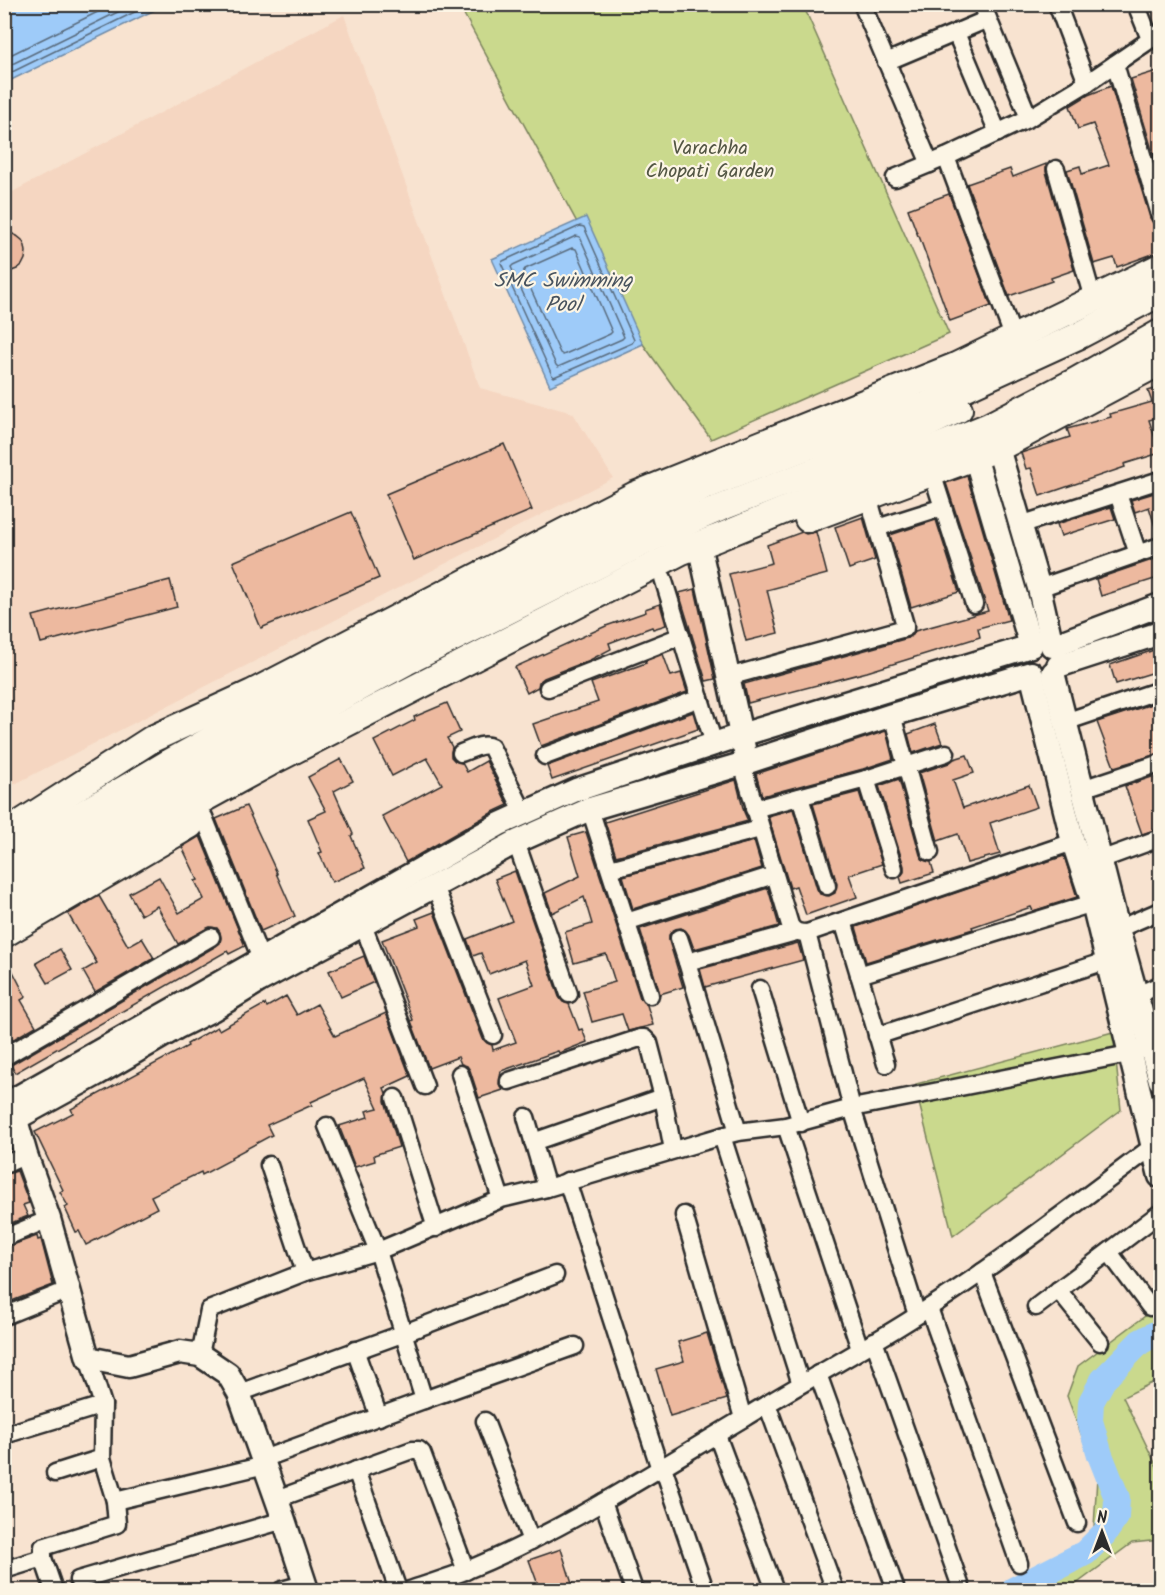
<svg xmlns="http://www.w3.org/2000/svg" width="1165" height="1595" viewBox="0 0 1165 1595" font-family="Kalam,sans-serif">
<rect width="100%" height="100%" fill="#f8e3d0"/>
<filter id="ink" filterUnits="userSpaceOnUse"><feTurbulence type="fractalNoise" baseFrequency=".0167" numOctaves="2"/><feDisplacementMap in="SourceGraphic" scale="12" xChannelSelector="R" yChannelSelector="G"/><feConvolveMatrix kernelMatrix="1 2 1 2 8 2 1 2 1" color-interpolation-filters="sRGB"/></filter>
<g filter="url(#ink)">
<!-- built -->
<polygon fill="#f5d6c1" points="344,15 480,388 573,413 613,478 5,789 5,196"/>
<!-- green -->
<g fill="#cad98d" stroke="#7a825c" stroke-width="1.5">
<polygon points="459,5 803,5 949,334 711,439 643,344"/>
<polygon points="1113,1032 1121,1110 953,1236 920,1107 916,1084"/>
<polygon points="1160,1305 1160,1379 1123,1397 1157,1467 1160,1481 1160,1540 1132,1543 1068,1590 995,1590 1021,1578 1085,1544 1094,1527 1097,1477 1067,1396 1078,1366"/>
</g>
<!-- water -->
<g fill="#9ecbf9" stroke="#708ba7" stroke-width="1.5">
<polygon points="5,4 165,4 165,5 5,83"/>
<polygon points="586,217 643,344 550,386 492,259"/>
</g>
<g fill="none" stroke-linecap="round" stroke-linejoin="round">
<!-- shore -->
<g stroke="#596b7d" stroke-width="1.5">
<polyline points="4,58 114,4"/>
<polyline points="4,68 134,4"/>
<polyline points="4,76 151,4"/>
<polygon points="580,226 584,227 634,340 632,343 554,377 552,375 501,263 503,261"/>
<polygon points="576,236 580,237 624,337 622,339 558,367 556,365 511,267 513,265"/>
<polygon points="572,248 576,249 612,332 610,334 563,355 560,353 523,272 525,269"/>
</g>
<!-- river -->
<polyline stroke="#9ecbf9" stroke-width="26" points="1013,1590 1085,1553 1104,1534 1116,1517 1117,1498 1100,1455 1090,1421 1091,1402 1103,1380 1140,1342 1155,1334 1160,1334"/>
</g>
<!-- building -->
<g fill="#edb99f" stroke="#2b2b2b" stroke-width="1.5">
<polygon points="1160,70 1160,123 1161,180 1131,79"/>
<polygon points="1111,86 1150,218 1153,223 1161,225 1161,251 1117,267 1114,258 1094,264 1067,170 1080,166 1082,174 1109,165 1093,124 1078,129 1070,106 1088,95"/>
<polygon points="1046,164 1046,172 1074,270 1051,278 1052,281 1009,296 967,184 1010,169 1013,177"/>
<polygon points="949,194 991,306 950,321 919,236 918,236 908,209"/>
<polygon points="4,230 17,236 22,240 25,246 26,252 25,259 22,265 17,269 4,274"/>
<polygon points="1161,387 1161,421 1158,421 1157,418 1149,420 1160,453 1124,464 1125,467 1040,496 1031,468 1026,469 1021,453 1070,437 1067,429 1111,417 1110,414 1152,402 1148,391"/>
<polygon points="504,444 532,510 414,560 386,494"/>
<polygon points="967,476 1009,620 978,628 980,637 867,672 748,703 744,684 908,638 913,635 915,631 988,611 946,483"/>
<polygon points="1161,491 1161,536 1158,536 1149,507 1135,512 1131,500"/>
<polygon points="1111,507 1115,519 1061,536 1057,524"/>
<polygon points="351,512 379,578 261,628 233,562"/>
<polygon points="863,517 875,560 849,569 835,527"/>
<polygon points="936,520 959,592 911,607 890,535"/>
<polygon points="802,532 806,534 816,532 827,574 767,590 778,633 746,641 729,574 772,563 767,545"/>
<polygon points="1161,557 1161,577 1101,596 1096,579"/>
<polygon points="170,580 177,607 41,643 33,616"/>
<polygon points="695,589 715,679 706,681 679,593"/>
<polygon points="660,604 666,625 653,629 652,627 609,643 611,649 590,660 544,678 539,682 538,687 527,693 515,667 606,626 646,612 645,609"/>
<polygon points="1154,650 1161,670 1116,684 1110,665"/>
<polygon points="663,654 671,676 681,673 687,692 541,746 533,724 598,702 591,683 646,663 645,661"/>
<polygon points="1161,701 1161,753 1114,767 1097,722"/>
<polygon points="447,703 460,732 447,738 452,747 451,752 451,757 455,761 462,763 467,772 486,761 508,805 493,812 406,862 382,816 442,784 427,758 392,776 374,741 415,720 414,717"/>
<polygon points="693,712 698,729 552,780 547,766"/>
<polygon points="935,724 942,743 913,753 908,734"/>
<polygon points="886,731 893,759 863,769 762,796 756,774"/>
<polygon points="967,755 974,773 953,780 963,808 1029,785 1037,807 990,823 1000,854 967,863 958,834 938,841 919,773 949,763 954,759"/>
<polygon points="341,759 353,781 334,791 353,834 351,836 365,868 332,882 319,853 322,852 308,819 326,811 308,777"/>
<polygon points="1161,774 1161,828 1142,834 1125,786"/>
<polygon points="899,779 920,855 923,860 931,862 934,873 902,883 900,877 904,872 904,866 879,786"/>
<polygon points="736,780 744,812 748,821 616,856 605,822"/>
<polygon points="859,792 882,864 849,875 857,897 806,915 796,886 790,888 768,816 793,809 817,889 820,894 829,896 835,893 837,884 813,804"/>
<polygon points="246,806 277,873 276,873 295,916 261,931 216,819"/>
<polygon points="586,832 640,998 643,1002 647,1005 653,1025 628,1031 622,1014 592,1022 583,991 615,982 606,954 574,963 565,932 592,924 584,897 552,913 545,893 580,876 568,837"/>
<polygon points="200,836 245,946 229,954 227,951 15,1073 11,1065 216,946 220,943 221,938 220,932 217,928 210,927 178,944 157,906 141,915 129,893 159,877 179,913 204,899 195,881 198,880 182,847"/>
<polygon points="754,841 762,868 633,909 623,876"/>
<polygon points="1064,856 1077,897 1033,911 1031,907 972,927 973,929 866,962 856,927"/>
<polygon points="515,871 559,997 563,1002 569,1004 579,1030 582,1029 587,1042 559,1053 558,1051 501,1071 499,1084 503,1090 479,1098 470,1070 467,1066 461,1064 458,1057 429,1068 411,1021 413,1020 382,940 419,926 416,919 434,912 483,1039 487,1043 492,1045 493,1050 516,1042 499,998 534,985 525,960 489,974 481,953 473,956 467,939 512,921 495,879"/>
<polygon points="768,888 779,926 694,949 689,935 685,930 681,928 672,931 669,935 669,941 683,987 660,994 640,929"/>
<polygon points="99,896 128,946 142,938 154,958 95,992 83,971 97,963 68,914"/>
<polygon points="798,943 803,960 705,987 700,969"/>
<polygon points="60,949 72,970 48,983 36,963"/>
<polygon points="4,954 26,997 21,1000 36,1026 12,1040 4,1028"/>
<polygon points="364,956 374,982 341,997 329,971"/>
<polygon points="286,996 297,1015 317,1004 335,1036 386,1013 410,1076 384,1088 386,1093 385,1101 399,1147 374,1155 375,1161 355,1167 339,1126 368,1117 366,1111 378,1108 364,1078 311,1102 312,1105 267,1125 272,1135 231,1157 232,1159 202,1175 201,1172 151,1196 157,1208 86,1245 79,1231 76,1232 65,1208 68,1206 60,1192 63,1190 35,1132 73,1113 71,1109 188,1046 187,1044 217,1027 219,1030 265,1004 267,1007"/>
<polygon points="17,1171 29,1203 23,1205 28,1216 4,1226 4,1175"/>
<polygon points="37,1236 38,1240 41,1239 53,1285 4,1304 4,1248"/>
<polygon points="707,1333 727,1399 670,1416 656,1369 684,1361 678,1342"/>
<polygon points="561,1549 574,1590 540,1590 529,1560"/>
</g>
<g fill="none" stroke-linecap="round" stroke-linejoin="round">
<defs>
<g id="street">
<polyline points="862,4 930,164"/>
<polyline points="982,4 1029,118"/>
<polyline points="1057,4 1087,83"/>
<polyline points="1136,4 1150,39"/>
<polyline points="956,33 998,133"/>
<polyline points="886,62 988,19"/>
<polyline points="1115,64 1160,215"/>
<polyline points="946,157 1014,339"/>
<polyline points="1056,169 1093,299"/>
<polyline points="895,178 946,157 1029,118 1087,83 1160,33"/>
<polyline points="932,473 974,604"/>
<polyline points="1118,494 1138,554"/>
<polyline points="1020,525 1160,480"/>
<polyline points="877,528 943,507"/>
<polyline points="663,578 714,744"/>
<polyline points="1039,588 1160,546"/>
<polyline points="728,677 905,628 905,625 868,496"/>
<polyline points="548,688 681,636"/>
<polyline points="892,715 930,852"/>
<polyline points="1065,722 1160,690"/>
<path d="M 461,753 C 470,750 483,742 491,747 L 524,813"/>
<polyline points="545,756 700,698"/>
<path d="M 742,764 L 790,925 C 794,932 799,933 807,933 L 1073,842"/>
<polyline points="866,779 894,869"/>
<polyline points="1082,789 1160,763"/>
<polyline points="800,797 827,886"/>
<polyline points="590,809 650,995"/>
<polyline points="754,809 866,779 946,753"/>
<polyline points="204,817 261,959"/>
<polyline points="516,842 569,994"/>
<polyline points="1100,860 1160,838"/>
<polyline points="610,869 760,829"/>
<polyline points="435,886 493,1035"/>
<polyline points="843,921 886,1064"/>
<polyline points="626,922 774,875"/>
<polyline points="363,925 425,1086"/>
<polyline points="1118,929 1160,911"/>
<polyline points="807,933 852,1108 917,1315"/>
<polyline points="679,938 687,962 738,1132"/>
<polyline points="687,962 796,932"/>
<polyline points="859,975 1093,903"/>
<polyline points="760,989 801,1123"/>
<polyline points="1137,995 1160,985"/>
<polyline points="877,1036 1106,961"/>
<polyline points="4,1057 211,937"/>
<polyline points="460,1074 501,1199"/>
<polyline points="509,1081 640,1038 644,1038 649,1043 663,1097 673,1150"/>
<polyline points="395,1098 436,1228"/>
<polyline points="526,1117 547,1188"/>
<polyline points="786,1126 860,1349"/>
<polyline points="722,1136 801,1384"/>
<polyline points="533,1142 663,1097"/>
<polyline points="4,1165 26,1155"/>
<polyline points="269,1165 305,1272"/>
<polyline points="567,1181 660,1469"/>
<polyline points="684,1215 743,1418"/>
<polyline points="4,1238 49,1219"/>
<polyline points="1109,1252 1150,1307"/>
<polyline points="982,1272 1077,1523"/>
<polyline points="1058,1290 1100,1342"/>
<polyline points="1036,1307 1160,1213"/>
<polyline points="929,1308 1019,1563"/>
<polyline points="4,1316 68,1290"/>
<polyline points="874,1341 962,1590"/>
<polyline points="355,1350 379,1417"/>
<polyline points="200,1355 209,1310 305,1272 378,1251 501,1199 547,1188 722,1136 738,1132 786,1126 852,1108 1129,1054 1141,1050"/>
<polyline points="818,1374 896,1590"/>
<polyline points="239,1393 402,1334 555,1275"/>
<polyline points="424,1400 575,1346"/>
<polyline points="767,1404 835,1590"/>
<polyline points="485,1421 531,1541"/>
<polyline points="4,1435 103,1405"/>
<polyline points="717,1435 775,1590"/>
<polyline points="263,1459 424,1400 378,1251 327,1126"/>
<polyline points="663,1467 705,1590"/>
<polyline points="356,1470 398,1590"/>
<polyline points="55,1473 102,1458"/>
<polyline points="277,1499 412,1450 419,1450 422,1453 466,1571"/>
<polyline points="115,1501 265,1465"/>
<polyline points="603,1502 634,1590"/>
<polyline points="4,1570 43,1558"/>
<polyline points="78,1580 284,1520"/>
<polyline points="54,1590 43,1558 43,1547 117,1524 115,1501 102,1458 103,1405 88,1358"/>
<polyline points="282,1590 304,1584"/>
<path d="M 410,1590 C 428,1584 447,1578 465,1571 C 563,1531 653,1472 744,1418 C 804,1381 868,1348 927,1309 C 1005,1259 1078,1202 1152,1147"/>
</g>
<g id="secondary">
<polyline points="992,433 998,448 1039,588 1052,646 1160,605"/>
<polyline points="702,558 744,748"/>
<polyline points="1058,666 1160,633"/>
<polyline points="1053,673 1118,929 1160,1080"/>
<polyline points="4,1105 500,824 576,790 741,735 1031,646 970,439"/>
<polyline points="12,1106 26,1155 49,1219 88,1358 129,1366 180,1352 200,1355 228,1374 239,1393 284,1520 307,1590"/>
<polyline points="4,1125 97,1074 176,1028 212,1010 259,981 516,842 590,809 742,764 892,715 1031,673 1073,842 1093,903 1160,1176"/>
</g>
<g id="primary">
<polyline points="808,519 998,448 1160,362"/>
<polyline points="4,834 152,739 252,693 635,495 956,366 1160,267"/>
<polyline points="4,860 167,764 263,711 619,528 701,488 806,447 927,405 1080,335 1160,293"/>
<polyline points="4,880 406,662 664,532 720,508 896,439 959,409"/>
<polyline points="4,908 269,763 682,551 717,538 989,426 1074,382 1160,333"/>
<polyline points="4,934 190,825"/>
</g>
</defs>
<!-- street casing -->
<use href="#street" stroke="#2b2b2b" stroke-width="21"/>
<!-- secondary casing -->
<use href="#secondary" stroke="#2b2b2b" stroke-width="27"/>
<!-- primary casing -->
<use href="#primary" stroke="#2b2b2b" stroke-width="30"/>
<!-- street -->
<use href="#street" stroke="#fcf5e5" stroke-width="16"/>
<!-- secondary -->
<use href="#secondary" stroke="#fcf5e5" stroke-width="22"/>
<!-- primary -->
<use href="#primary" stroke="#fcf5e5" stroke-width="26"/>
</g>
</g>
<g text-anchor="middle" stroke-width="4.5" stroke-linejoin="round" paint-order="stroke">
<!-- park labels -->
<g font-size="20" fill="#535644" stroke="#fcf5e5">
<text x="710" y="154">Varachha<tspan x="710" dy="23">Chopati Garden</tspan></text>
</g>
<!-- water labels -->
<g font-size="21" font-style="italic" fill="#48535e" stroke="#fcf5e5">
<text x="563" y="287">SMC Swimming<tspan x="563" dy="24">Pool</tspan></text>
</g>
</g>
<!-- margin -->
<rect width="1165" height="1595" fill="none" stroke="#fcf5e5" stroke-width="24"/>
<rect x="12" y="12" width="1141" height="1571" fill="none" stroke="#2b2b2b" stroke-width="2" filter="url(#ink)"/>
<!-- north arrow -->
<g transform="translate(1102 1532)" stroke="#fcf5e5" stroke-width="4.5" paint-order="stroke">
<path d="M0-4.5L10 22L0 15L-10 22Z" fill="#2b2b2b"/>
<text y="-9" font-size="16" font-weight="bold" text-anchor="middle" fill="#2b2b2b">N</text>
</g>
</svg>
